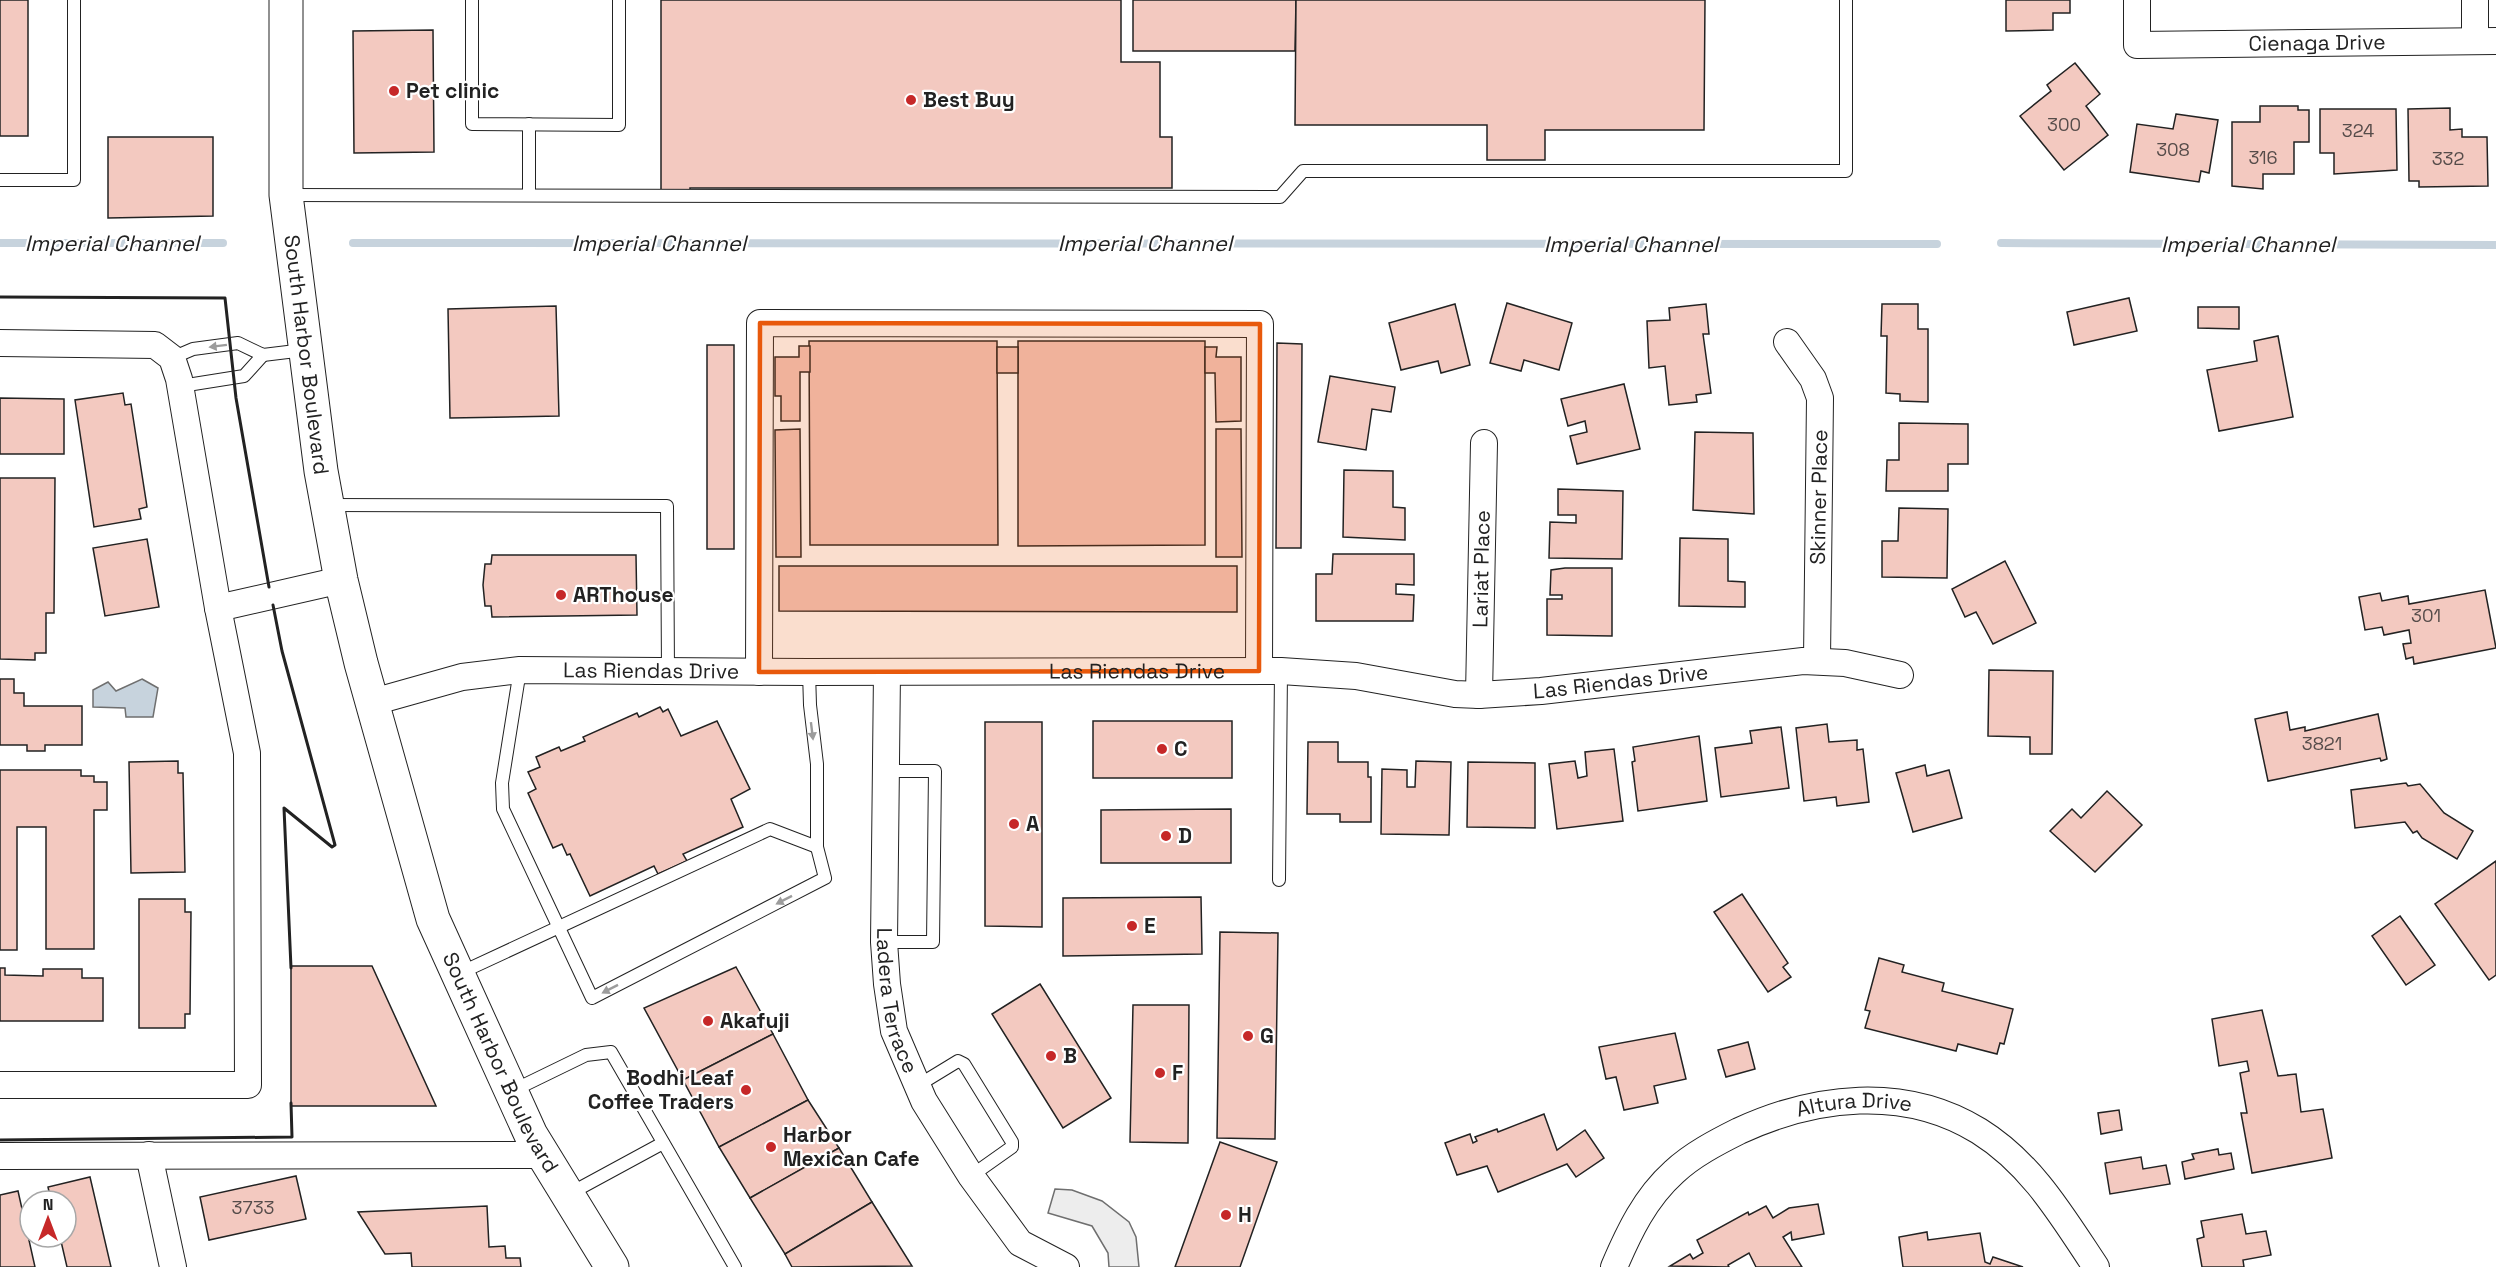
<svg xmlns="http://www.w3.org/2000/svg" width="2496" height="1267" viewBox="0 0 2496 1267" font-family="'Space Grotesk',sans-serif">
<rect width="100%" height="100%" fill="#fff"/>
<!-- parking -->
<polygon fill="#ededed" stroke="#6f6f6f" stroke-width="1.5" points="1055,1189 1072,1190 1102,1201 1129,1222 1136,1237 1139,1267 1109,1267 1108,1253 1092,1226 1048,1213"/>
<!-- water -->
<polygon fill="#c7d3dd" stroke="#6f6f6f" stroke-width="1.5" points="142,679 158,688 153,717 126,717 125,708 93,707 93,690 108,682 116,691"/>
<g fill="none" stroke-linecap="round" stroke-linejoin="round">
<!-- stream -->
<g stroke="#c7d3dd" stroke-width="8">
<polyline points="0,243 223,243"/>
<polyline points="353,243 1937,244"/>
<polyline points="2001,243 2496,245"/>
</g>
</g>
<!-- building -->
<g fill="#f3c9c0" stroke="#222" stroke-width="1.5">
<rect x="0" y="0" width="28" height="136"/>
<polygon points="661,0 1121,0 1121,62 1160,62 1160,137 1172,137 1172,188 690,188 690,190 661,190"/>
<polygon points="1133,0 1296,0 1295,51 1133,51"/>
<polygon points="1296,0 1705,0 1704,130 1545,130 1545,160 1487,160 1487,125 1295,125"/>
<polygon points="2006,0 2070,0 2070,13 2053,13 2053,30 2006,31"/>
<polygon points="433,30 434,152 354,153 353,31"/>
<polygon points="2075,63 2100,94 2086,106 2108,135 2064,170 2020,116 2051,91 2047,85"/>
<polygon points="2260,106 2298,106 2298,110 2309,110 2309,142 2294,142 2294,174 2263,174 2263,189 2232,186 2232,122 2260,122"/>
<polygon points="2450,108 2450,130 2462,129 2462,137 2487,137 2488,186 2419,187 2419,181 2409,181 2408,109"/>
<polygon points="2320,109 2396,109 2397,170 2334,174 2334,153 2320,153"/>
<polygon points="2176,114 2218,120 2209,173 2201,171 2199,182 2130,172 2137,124 2173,129"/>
<polygon points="108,137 213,137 213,216 108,218"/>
<polygon points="2129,298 2137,331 2074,345 2067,312"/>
<polygon points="1507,303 1572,323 1559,370 1524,360 1521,371 1490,363"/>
<polygon points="1455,304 1470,365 1441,373 1438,361 1401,370 1389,323"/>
<polygon points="1706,304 1709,334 1703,334 1711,393 1696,395 1697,402 1669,405 1665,366 1649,368 1647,321 1670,320 1669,308"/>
<polygon points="1882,304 1918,304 1918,329 1928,329 1928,402 1900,401 1900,394 1886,393 1887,336 1881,336"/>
<polygon points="556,306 559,416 450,418 448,309"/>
<polygon points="2198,307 2239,307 2239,329 2198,328"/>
<polygon points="2278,336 2293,417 2219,431 2207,370 2257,361 2254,341"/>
<polygon points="809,341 997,341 998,545 810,545"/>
<polygon points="1018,341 1205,341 1205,545 1018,546"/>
<polygon points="1277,343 1302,344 1301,548 1276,548"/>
<rect x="707" y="345" width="27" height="204"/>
<polygon points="799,346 810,346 810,372 800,372 800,421 781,421 781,396 775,396 775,357 799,357"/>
<rect x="997" y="347" width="21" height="26"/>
<polygon points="1205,347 1217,347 1216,357 1241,357 1241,421 1216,422 1215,373 1205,373"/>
<polygon points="1330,376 1395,387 1391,412 1372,409 1366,450 1318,442"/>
<polygon points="1624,384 1640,449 1577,464 1570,436 1587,432 1585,421 1568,426 1561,399"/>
<polygon points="123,393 125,405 131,404 147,507 139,509 141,519 94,527 75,400"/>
<polygon points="0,398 64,399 64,454 0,454"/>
<polygon points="1899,423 1968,424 1968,464 1948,464 1948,491 1886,491 1887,460 1899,460"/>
<polygon points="800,429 801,557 776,557 775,430"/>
<polygon points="1216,429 1241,429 1242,557 1216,557"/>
<polygon points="1695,432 1753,433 1754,514 1693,510"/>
<polygon points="1344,470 1393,471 1393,507 1405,508 1405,540 1343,537"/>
<polygon points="0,478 55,478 54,613 46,613 46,653 35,653 35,660 0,659"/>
<polygon points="1558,489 1623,491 1622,559 1549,558 1550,522 1576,523 1576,515 1558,515"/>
<polygon points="1899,508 1948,509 1947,578 1882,577 1882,541 1898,541"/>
<polygon points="1680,538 1728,539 1728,581 1745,582 1745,607 1679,606"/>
<polygon points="147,539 159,607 105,616 93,548"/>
<polygon points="1333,554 1414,554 1414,585 1396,584 1396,594 1414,595 1413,621 1316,621 1316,574 1332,574"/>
<polygon points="492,555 636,555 637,615 492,617 491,606 485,606 483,585 485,564 491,564"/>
<polygon points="2005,561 2036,623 1993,644 1976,612 1965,617 1952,589"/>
<polygon points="779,566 1237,566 1237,612 779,611"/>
<polygon points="1565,568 1612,568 1612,636 1547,635 1547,599 1562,599 1562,595 1550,595 1551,570"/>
<polygon points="2485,590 2496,648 2414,664 2413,657 2406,659 2403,644 2411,643 2409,630 2384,635 2382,627 2365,630 2359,597 2380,593 2382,601 2408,596 2409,604"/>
<polygon points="1989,670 2053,671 2052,754 2030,754 2030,737 1988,736"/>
<polygon points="0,679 14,679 14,693 24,693 24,706 82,706 82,745 45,745 45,751 27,751 27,745 0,745"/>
<polygon points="660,707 663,712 668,709 681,736 717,721 750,789 731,799 743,827 683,854 687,861 658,874 654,866 590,896 570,854 567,855 562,844 553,848 528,793 536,789 528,772 540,767 536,757 559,747 561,751 585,741 583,737 637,713 639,717"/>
<polygon points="2287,712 2290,730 2305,727 2305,731 2378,714 2387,759 2381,761 2380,758 2268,781 2255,719"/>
<rect x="1093" y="721" width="139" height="57"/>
<polygon points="985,722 1042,722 1042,927 985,926"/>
<polygon points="1827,724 1829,742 1857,740 1857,750 1863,749 1869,802 1837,806 1836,797 1804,801 1796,728"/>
<polygon points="1781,727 1789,788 1721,797 1715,748 1752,743 1750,731"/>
<polygon points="1699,736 1707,801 1638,811 1632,762 1635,761 1633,747"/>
<polygon points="1308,742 1338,742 1338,762 1368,762 1368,777 1371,777 1371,822 1340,822 1340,814 1307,814"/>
<polygon points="1614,749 1623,821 1557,829 1549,764 1575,761 1578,778 1587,776 1585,752"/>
<polygon points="178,761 178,773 183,773 185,872 131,873 129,762"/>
<polygon points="1416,761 1451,762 1449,835 1381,834 1382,769 1407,770 1407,787 1415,787"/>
<polygon points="1468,762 1535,763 1535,828 1467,827"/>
<polygon points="1925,765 1927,776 1949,770 1962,818 1913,832 1896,773"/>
<polygon points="0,770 81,770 81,776 94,776 94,782 107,782 107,810 94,810 94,949 46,949 46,827 17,827 17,950 0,950"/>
<polygon points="2406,783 2408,786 2420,784 2444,813 2473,831 2457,859 2422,838 2417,831 2413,833 2405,822 2355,828 2351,790"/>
<polygon points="2107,791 2142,825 2095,872 2050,831 2072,809 2081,818"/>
<polygon points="1231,809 1231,863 1101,863 1101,810"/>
<polygon points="2496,861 2496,975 2489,980 2435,904"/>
<polygon points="1742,894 1788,963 1783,967 1791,977 1768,992 1714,912"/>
<polygon points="1201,897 1202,954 1063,956 1063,898"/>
<polygon points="139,899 185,899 185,912 191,912 190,1014 185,1014 185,1028 139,1028"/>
<polygon points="2400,916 2435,965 2406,985 2372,936"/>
<polygon points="1220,932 1278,933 1275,1139 1217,1138"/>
<polygon points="1879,958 1904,965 1902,972 1944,983 1942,991 2013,1009 2004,1044 2000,1043 1997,1054 1958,1044 1956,1051 1865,1028 1870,1011 1865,1010"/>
<polygon points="291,966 372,966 436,1106 291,1106"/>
<polygon points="736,967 773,1034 683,1080 644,1008"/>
<polygon points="0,968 5,968 5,975 43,976 43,969 82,969 82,978 103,978 103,1021 0,1021"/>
<polygon points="1040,984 1111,1098 1063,1128 992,1014"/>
<polygon points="1133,1005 1189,1005 1188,1143 1130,1142"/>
<polygon points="2262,1010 2278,1076 2296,1074 2301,1112 2323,1109 2332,1158 2252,1173 2241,1113 2247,1113 2240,1073 2249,1071 2247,1061 2219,1066 2212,1019"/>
<polygon points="1675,1033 1686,1079 1654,1086 1658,1103 1624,1110 1616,1077 1606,1079 1599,1047"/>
<polygon points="773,1034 808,1100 719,1147 683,1080"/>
<polygon points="1748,1042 1755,1069 1726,1077 1718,1050"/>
<polygon points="808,1100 839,1148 750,1198 719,1147"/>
<polygon points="2119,1110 2122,1130 2101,1134 2098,1113"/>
<polygon points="1544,1114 1557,1150 1585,1130 1604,1158 1576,1177 1567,1164 1498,1192 1487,1166 1457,1175 1445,1143 1470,1134 1473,1143 1477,1141 1475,1137 1497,1129 1498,1132"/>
<polygon points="1220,1142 1277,1162 1240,1267 1175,1267"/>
<polygon points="839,1148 872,1202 785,1254 750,1198"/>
<polygon points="2218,1149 2219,1155 2231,1153 2234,1169 2185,1179 2182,1162 2194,1159 2192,1154"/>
<polygon points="2141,1157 2143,1169 2166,1165 2170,1184 2110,1194 2105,1163"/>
<polygon points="296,1176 306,1219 209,1240 200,1197"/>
<polygon points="90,1177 111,1267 67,1267 60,1237 66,1237 66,1201 51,1201 48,1187"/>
<polygon points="18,1191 35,1267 0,1267 0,1195"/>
<polygon points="872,1202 912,1266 792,1267 785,1254"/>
<polygon points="1818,1204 1824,1234 1792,1240 1791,1232 1783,1237 1802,1267 1756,1267 1749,1253 1728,1265 1729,1267 1670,1266 1690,1254 1693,1259 1703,1253 1697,1240 1748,1212 1749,1215 1766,1206 1773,1218 1789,1208"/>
<polygon points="487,1206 489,1247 505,1246 506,1258 520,1258 521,1267 412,1267 411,1253 385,1254 358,1212"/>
<polygon points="2242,1214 2246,1234 2266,1231 2271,1255 2243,1260 2244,1267 2202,1267 2197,1239 2204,1237 2201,1221"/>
<polygon points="1927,1232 1928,1240 1980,1233 1985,1262 1990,1264 1993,1257 2023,1267 1903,1267 1899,1237"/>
</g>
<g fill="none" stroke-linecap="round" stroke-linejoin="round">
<defs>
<g id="lane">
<polyline points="472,0 472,124 619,125 619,0"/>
<polyline points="529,124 529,195"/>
<polyline points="0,180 74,180 74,0"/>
<polyline points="287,195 1280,197 1303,171 1846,171 1846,0"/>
<polyline points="172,358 193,349 238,343 263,355 304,350"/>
<polyline points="181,386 244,376 263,355"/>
<polyline points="327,505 667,506 668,672"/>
<polyline points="520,670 502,783 503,809 592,998 825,878 817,847 817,764 810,705 809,672"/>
<polyline points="1279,880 1281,671"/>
<polyline points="884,942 933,942 935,771 887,771"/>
<polyline points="460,973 770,829 817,847"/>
<polyline points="917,1086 958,1061 964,1064 1012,1142 1012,1147 971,1176"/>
<polyline points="512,1091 586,1055 611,1052 735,1267"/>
<polyline points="569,1194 663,1143"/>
</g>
<g id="street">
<path id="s1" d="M 2137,0 L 2137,45 L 2496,41"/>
<polyline points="2475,40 2475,0"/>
<polyline points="1787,342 1813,379 1820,398 1817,660"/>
<polyline points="0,343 155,345 172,358 179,379 218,608 247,753 248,1085 0,1085"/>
<polyline points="218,608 341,580"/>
<polyline points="759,672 760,323 1260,324 1259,671"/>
<path id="s2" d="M 887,672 L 884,942 L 887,984 L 894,1031 L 924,1101 L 971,1176 L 1020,1243 L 1066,1267"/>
<path id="s3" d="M 1479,695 L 1484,443"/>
<path id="s4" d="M 373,702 L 462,677 L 520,670 L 809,672 L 1281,671 L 1356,676 L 1455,694 L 1479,695 L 1541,691 L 1803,661 L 1845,663 L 1900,675"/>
<polyline points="149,1155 173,1267"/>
<polyline points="0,1156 544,1155"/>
<path id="s5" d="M 1614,1267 C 1629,1232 1645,1198 1674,1172 C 1692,1155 1717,1142 1739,1131 C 1815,1096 1904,1085 1979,1131 C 2032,1164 2062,1216 2096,1267"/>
</g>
<g id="primary">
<path id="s6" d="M 286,0 L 286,195 L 321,471 L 341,580 L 361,663 L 433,919 L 531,1135 L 612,1267"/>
</g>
</defs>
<!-- lane casing -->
<use href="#lane" stroke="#222" stroke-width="14"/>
<!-- street casing -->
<use href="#street" stroke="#222" stroke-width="28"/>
<!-- primary casing -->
<use href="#primary" stroke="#222" stroke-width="35"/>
<!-- lane -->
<use href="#lane" stroke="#fff" stroke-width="12"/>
<!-- street -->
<use href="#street" stroke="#fff" stroke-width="26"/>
<!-- primary -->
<use href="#primary" stroke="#fff" stroke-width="33"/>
<!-- wall -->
<g stroke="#222" stroke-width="3">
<polyline points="0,297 225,298 236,398 269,587"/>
<polyline points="273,605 282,651 335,845 332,847 284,808 291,968"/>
<polyline points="0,1140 292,1137 291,1103"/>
</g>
</g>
<!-- one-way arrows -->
<defs><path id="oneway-solid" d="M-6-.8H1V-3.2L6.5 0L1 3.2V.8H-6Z" transform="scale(1.5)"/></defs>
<g fill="#9c9c9c">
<use href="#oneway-solid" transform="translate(218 346) rotate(173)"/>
<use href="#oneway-solid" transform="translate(812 731) rotate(83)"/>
<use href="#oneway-solid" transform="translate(784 900) rotate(153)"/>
<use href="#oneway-solid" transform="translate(610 989) rotate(153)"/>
</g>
<!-- marked area -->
<path fill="#e8590c" fill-opacity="0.2" stroke="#e8590c" stroke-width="4.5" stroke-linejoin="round" d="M 760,323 L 1260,324 L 1259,671 L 759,672 Z"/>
<!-- markers -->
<g fill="#c62828" stroke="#fff" stroke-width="2">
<circle cx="394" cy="91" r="6"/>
<circle cx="911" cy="100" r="6"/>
<circle cx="561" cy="595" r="6"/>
<circle cx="1162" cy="749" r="6"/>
<circle cx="1014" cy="824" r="6"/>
<circle cx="1166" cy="836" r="6"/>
<circle cx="1132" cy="926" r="6"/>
<circle cx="708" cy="1021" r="6"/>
<circle cx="1248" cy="1036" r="6"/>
<circle cx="1051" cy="1056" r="6"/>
<circle cx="1160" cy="1073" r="6"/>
<circle cx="746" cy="1090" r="6"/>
<circle cx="771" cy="1147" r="6"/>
<circle cx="1226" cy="1215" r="6"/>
</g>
<g text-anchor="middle" stroke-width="4.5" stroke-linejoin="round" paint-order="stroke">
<!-- number labels -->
<g font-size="18" fill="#564c4a">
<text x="2064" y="131">300</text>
<text x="2358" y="137">324</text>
<text x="2173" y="156">308</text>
<text x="2263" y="164">316</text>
<text x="2448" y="165">332</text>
<text x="2426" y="622">301</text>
<text x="2322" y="750">3821</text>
<text x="253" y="1214">3733</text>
</g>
<!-- street labels -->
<g font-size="21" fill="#222" stroke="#fff">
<text dy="7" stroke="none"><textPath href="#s1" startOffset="225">Cienaga Drive</textPath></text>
<text dy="7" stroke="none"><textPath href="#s6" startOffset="356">South Harbor Boulevard</textPath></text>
<text transform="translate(1819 497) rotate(-89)" y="7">Skinner Place</text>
<text dy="7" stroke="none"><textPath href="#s3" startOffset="126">Lariat Place</textPath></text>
<text dy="7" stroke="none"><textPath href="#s4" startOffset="282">Las Riendas Drive</textPath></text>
<text dy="7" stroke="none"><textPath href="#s4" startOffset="768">Las Riendas Drive</textPath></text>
<text dy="7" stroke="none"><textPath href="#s4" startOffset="1254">Las Riendas Drive</textPath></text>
<text dy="7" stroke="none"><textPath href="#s2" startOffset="330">Ladera Terrace</textPath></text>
<text dy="7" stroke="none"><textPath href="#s6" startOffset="1094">South Harbor Boulevard</textPath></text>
<text dy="7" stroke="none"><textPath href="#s5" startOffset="310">Altura Drive</textPath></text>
</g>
<!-- poi labels -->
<g font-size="21" font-weight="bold" fill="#222" stroke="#fff" text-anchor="start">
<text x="406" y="98">Pet clinic</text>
<text x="923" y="107">Best Buy</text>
<text x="573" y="602">ARThouse</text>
<text x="1174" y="756">C</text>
<text x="1026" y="831">A</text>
<text x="1178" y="843">D</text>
<text x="1144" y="933">E</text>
<text x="720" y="1028">Akafuji</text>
<text x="1260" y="1043">G</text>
<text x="1063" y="1063">B</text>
<text x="1172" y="1080">F</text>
<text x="734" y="1085" text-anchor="end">Bodhi Leaf<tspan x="734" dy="24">Coffee Traders</tspan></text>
<text x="783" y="1142">Harbor<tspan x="783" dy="24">Mexican Cafe</tspan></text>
<text x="1238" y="1222">H</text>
</g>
<!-- water labels -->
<g font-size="22" font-style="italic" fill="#222" stroke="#fff">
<text x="112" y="251">Imperial Channel</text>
<text x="659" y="251">Imperial Channel</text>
<text x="1145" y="251">Imperial Channel</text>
<text x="1631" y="252">Imperial Channel</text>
<text x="2248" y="252">Imperial Channel</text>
</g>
</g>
<!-- north arrow -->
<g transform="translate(48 1219)"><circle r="28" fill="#ffffff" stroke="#a7a7a7" stroke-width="1.5"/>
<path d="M0-4.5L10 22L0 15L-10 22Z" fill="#c62828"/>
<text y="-9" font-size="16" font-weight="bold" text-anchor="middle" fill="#222222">N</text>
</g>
</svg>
